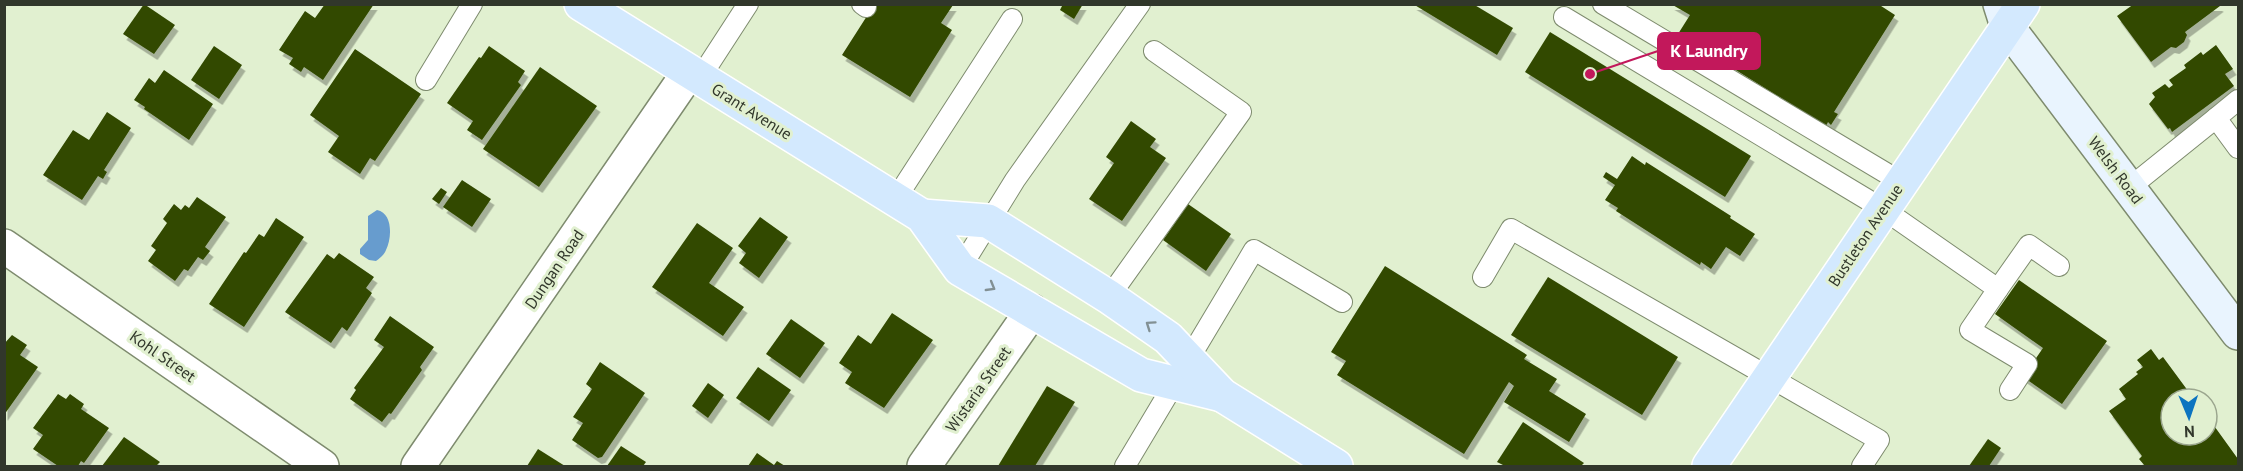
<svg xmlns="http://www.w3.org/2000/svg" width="2243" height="471" viewBox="0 0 2243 471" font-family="'PT Sans',sans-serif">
<defs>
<filter id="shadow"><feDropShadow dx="3.5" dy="6" stdDeviation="0" flood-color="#0004"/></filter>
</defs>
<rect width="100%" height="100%" fill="#e1f0d0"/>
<!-- water -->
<path fill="#679cce" d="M 377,210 C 393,213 392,238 386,250 C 384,255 380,258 376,261 L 369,260 L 360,254 L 360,249 L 368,240 L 368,216 Z"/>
<!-- building -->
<g fill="#324905" filter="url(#shadow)">
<polygon points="144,4 175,25 154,54 123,34"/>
<polygon points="325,4 374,4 323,80 304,67 301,72 289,64 293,58 279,50 305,11 315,18"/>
<polygon points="1063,4 1083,4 1074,19 1060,10"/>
<polygon points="1413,4 1473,4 1513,28 1497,55"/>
<polygon points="1671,4 1878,4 1895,15 1834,112 1838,114 1831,125 1828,122 1826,126 1678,34 1690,15"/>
<polygon points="2134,4 2139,6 2139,5 2219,5 2220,6 2185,32 2187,35 2184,42 2176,48 2171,47 2151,62 2117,16"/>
<polygon points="874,5 953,5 941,23 952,30 910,97 842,55"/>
<polygon points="1550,32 1751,156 1725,197 1525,72"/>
<polygon points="2216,45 2233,69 2225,74 2234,86 2172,132 2170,128 2168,129 2149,104 2155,97 2152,93 2165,84 2169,88 2173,85 2169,80 2186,68 2184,65 2201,52 2203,55"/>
<polygon points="214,46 242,65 219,99 191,80"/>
<polygon points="489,46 525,71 518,82 521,85 482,140 467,130 473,121 447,103 479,57 481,58"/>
<polygon points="355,49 421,94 375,161 370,158 360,174 328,152 339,136 310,115"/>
<polygon points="540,67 597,106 539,187 483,149"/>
<polygon points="164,70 213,104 189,140 144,109 145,107 134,100 149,78 155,83"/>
<polygon points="107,112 131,128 104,170 107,172 103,179 98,176 82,200 43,175 73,130 89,140"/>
<polygon points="1131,121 1156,139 1150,147 1166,158 1122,221 1089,199 1114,163 1106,157"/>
<polygon points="1632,156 1645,165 1646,162 1731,216 1730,218 1755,234 1740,256 1726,247 1711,269 1701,262 1700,265 1616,211 1618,208 1605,200 1615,185 1603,177 1606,172 1617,179"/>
<polygon points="462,180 491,199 472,227 443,207"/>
<polygon points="441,188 447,192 439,204 432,199"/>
<polygon points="197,197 226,217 205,247 210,251 203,260 198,257 188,271 184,269 175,281 148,261 156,250 151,246 167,223 163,219 174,204 181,210 185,205 189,208"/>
<polygon points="1188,204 1231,234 1206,271 1163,240"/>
<polygon points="760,217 788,237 759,278 739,263 746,253 738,246"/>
<polygon points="276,218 304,237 244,327 209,304 244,252 246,253 259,234 264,237"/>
<polygon points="697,223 733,248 709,283 744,307 723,336 652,287"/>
<polygon points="339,253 374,277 366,288 372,293 347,331 342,327 331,343 285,312 327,254 334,259"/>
<polygon points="1385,266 1527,355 1524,359 1557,379 1549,391 1586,414 1569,442 1504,402 1514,386 1509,382 1464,454 1337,375 1346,361 1331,352"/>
<polygon points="1548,277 1678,357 1642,415 1511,335"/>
<polygon points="2019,280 2107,341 2062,404 2023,377 2043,348 1995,314"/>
<polygon points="892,313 933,340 884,408 845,383 852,372 839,363 858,335 871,344"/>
<polygon points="390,316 434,347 420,367 422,370 391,414 389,413 382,422 350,399 356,390 354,388 384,347 374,340"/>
<polygon points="791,319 825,343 800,378 766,354"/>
<polygon points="12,335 27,345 20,355 38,367 4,415 4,344"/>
<polygon points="2151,349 2159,360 2163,357 2194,399 2171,399 2171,435 2207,435 2207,416 2238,459 2238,466 2145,466 2139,459 2142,456 2109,411 2126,399 2119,389 2138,374 2136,372 2143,367 2137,360"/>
<polygon points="600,362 645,393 602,457 598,458 572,440 583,423 573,417 592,389 586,384"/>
<polygon points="758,367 791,390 769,421 736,398"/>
<polygon points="708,383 724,395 708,418 692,406"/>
<polygon points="1047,386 1075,402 1035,466 998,466"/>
<polygon points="58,394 66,399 70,394 84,404 81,409 109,428 84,463 81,461 78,466 58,466 33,449 43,435 33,428"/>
<polygon points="1523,422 1584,463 1581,466 1505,466 1497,462"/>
<polygon points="124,437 160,462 156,466 102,466"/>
<polygon points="1988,439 2001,448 1989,466 1969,466"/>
<polygon points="621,446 646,462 643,466 607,466"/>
<polygon points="538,449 565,466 527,466"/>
<polygon points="757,453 774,465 777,461 785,466 748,466"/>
</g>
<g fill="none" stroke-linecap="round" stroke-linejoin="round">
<defs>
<g id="lane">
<polyline points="862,4 866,7"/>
<polyline points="1603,4 1901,182"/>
<polyline points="1564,17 1883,209 1998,289 1970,330 2027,364 2010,390"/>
<polyline points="700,78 748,4"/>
<polyline points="426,80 472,4"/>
<polyline points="2238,100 2216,118 2238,148"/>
<polyline points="2129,188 2216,118"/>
<polyline points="895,200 1012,19"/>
<polyline points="960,269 1015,180 1140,4"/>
<polyline points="1483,277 1511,229 1879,440 1862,466"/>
<polyline points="1998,289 2029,245 2059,266"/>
<polyline points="1109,297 1241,112 1154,51"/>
<polyline points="1125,466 1254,250 1342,302"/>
</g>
<g id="street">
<polyline points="4,246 322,466"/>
<polyline points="418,466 689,72"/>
<polyline points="924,466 1032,311"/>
</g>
<polyline id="secondary" points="2000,4 2007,26 2238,333"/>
<g id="primary">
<polyline points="581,4 922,216 960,269 1141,375 1222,395"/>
<polyline points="922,216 988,221 1109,297 1168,338 1222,395 1336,466"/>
<polyline points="1709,466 2023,4"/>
</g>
</defs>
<!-- lane casing -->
<use href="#lane" stroke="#7e8b6e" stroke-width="22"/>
<!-- street casing -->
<use href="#street" stroke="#7e8b6e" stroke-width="36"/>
<!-- secondary casing -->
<use href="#secondary" stroke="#7e8b6e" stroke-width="36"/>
<!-- primary casing -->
<use href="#primary" stroke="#fff" stroke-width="36"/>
<!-- lane -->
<use href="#lane" stroke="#fff" stroke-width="20"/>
<!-- street -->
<use href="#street" stroke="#fff" stroke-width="33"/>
<!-- secondary -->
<use href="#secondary" stroke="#e9f4fe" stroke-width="33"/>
<!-- primary -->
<use href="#primary" stroke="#d3e9fe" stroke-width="33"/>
</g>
<!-- one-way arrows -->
<defs><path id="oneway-chevron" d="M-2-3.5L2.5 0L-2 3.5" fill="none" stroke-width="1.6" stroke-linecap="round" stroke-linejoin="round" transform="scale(1.5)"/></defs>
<g stroke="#829094">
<use href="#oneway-chevron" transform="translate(991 287) rotate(30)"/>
<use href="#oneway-chevron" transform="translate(1150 325) rotate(-145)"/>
</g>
<g text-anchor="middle" stroke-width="6" stroke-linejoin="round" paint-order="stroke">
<!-- street labels -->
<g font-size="16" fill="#31372b" stroke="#e1f0d0">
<text transform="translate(752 111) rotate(32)" y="6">Grant Avenue</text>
<text transform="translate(2116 170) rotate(53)" y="6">Welsh Road</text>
<text transform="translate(1865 235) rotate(-56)" y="6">Bustleton Avenue</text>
<text transform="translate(554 269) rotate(-56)" y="6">Dungan Road</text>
<text transform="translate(163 356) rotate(35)" y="6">Kohl Street</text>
<text transform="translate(978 389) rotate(-55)" y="6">Wistaria Street</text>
</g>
</g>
<!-- callouts -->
<path fill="none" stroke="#c2185b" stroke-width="2" d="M1590 74L1658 51"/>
<circle fill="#c2185b" stroke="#e1f0d0" stroke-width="2" cx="1590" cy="74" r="6"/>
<rect fill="#c2185b" stroke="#c2185b" stroke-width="2" x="1658" y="33" width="102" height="36" rx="6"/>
<g font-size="18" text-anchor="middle" font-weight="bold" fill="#fff">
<text x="1709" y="57">K Laundry</text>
</g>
<!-- border -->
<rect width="2243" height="471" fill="none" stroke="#31372b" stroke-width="12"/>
<!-- north arrow -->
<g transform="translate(2189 417) rotate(178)"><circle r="28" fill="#e1f0d0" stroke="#9ba68e" stroke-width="1.5"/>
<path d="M0-4.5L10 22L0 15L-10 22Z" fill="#0d74c0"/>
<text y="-9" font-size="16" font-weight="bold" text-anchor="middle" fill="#31372b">N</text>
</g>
</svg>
